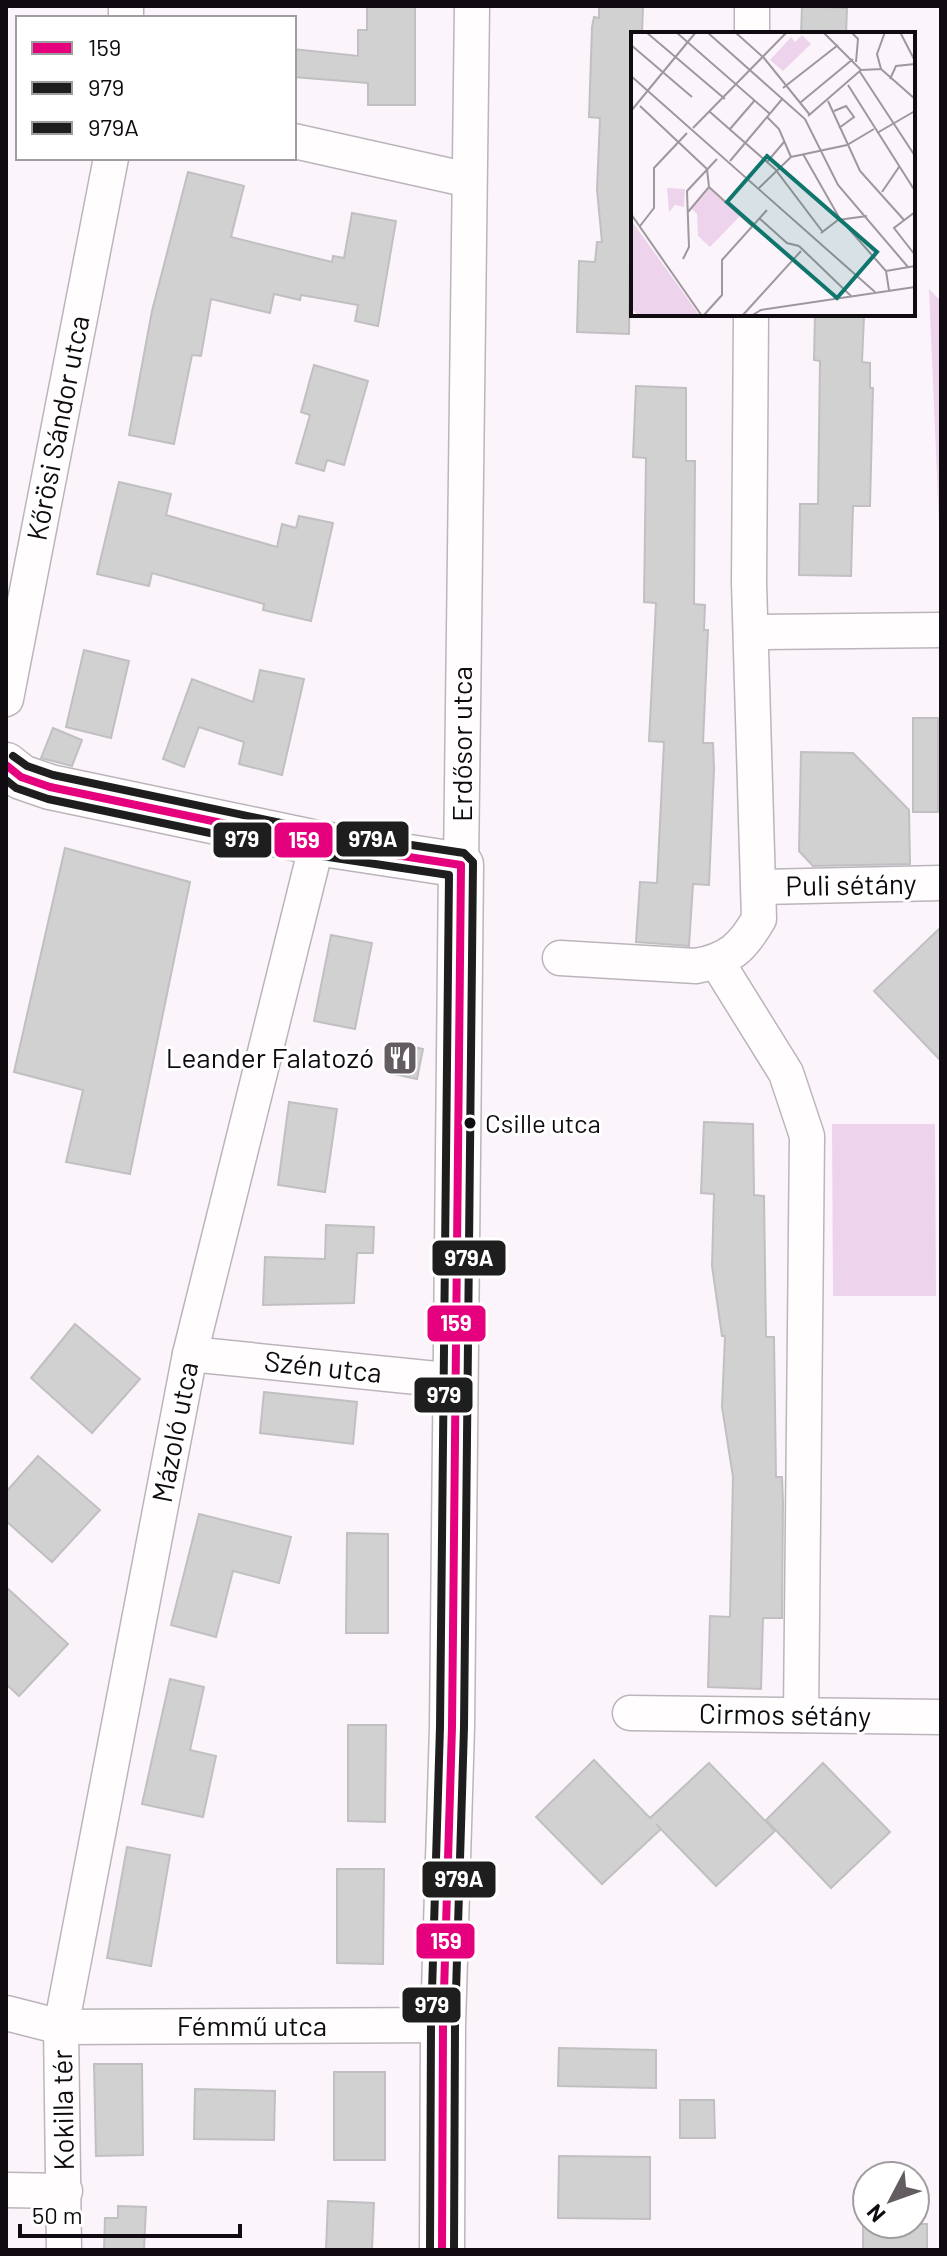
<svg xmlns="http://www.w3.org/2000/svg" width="947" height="2256" viewBox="0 0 947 2256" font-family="Barlow,sans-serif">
<rect width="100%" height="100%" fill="#fcf4fb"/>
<!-- green -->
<g fill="#edd3ec">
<polygon points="929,289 941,301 941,524 939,524"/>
<polygon points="832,1124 935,1124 936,1296 833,1296"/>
</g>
<!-- building -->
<g fill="#d1d1d2" stroke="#c0c0c2" stroke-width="2">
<polygon points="367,6 415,6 415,105 368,105 368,83 294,77 294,49 358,56 358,30 367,30"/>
<polygon points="599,6 643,6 642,34 633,34 629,334 577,332 579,261 595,262 597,242 602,242 597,190 600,118 589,117 592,27 594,17 599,18"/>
<polygon points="802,6 847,8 846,34 801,34"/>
<polygon points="188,172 244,186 231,237 332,262 333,256 344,258 352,213 396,221 378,326 355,321 358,305 301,295 300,300 274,294 270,313 211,299 201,356 192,355 174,444 129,435 152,311"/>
<polygon points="815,314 864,316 862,362 870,363 870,388 873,388 870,506 853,506 851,576 799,575 800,504 818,504 820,361 814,360"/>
<polygon points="314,365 368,381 344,465 327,460 324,471 296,463 310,415 301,412"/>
<polygon points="636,386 686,388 686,461 695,461 694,604 705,605 704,630 708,630 703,743 713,743 714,769 709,885 693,884 689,946 636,942 640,882 657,883 664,742 649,741 656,603 644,602 646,458 633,457"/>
<polygon points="119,482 171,494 166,515 277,547 282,524 296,528 299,516 333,523 311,621 263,610 264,604 152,573 149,586 97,574"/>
<polygon points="84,650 129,661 111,738 66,727"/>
<polygon points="260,670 304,679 282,775 239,764 244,742 199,727 184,767 163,759 192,679 253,702"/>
<rect x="913" y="718" width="25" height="94"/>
<polygon points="53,728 82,740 72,766 41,758"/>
<polygon points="801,752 853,753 909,810 910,864 813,866 799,851"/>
<polygon points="65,848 190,882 130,1174 66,1162 83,1090 14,1072"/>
<polygon points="941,927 941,1061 874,991"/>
<polygon points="331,935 372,943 355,1029 314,1021"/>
<polygon points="395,1043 423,1049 417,1079 389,1073"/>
<polygon points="289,1102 337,1109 325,1192 278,1185"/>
<polygon points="704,1122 753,1124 754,1195 764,1196 766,1337 774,1337 776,1477 782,1477 783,1502 782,1618 763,1618 761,1689 708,1687 710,1616 730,1617 733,1477 722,1407 725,1336 722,1336 712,1266 714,1194 701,1193"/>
<polygon points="326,1225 374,1227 373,1253 357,1253 354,1303 263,1305 265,1257 325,1259"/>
<polygon points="75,1324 140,1379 92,1433 31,1378"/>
<polygon points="264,1392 357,1402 353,1444 260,1433"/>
<polygon points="38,1456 100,1510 52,1562 6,1521 6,1492"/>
<polygon points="199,1514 291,1537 279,1583 233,1571 216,1637 171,1625"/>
<polygon points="347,1533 388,1534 388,1633 346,1633"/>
<polygon points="6,1587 68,1644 19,1696 6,1684"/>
<polygon points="170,1679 204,1687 190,1750 216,1756 203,1817 142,1804"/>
<polygon points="348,1725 386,1725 385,1822 348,1821"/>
<polygon points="594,1760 650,1818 709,1763 775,1831 716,1886 656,1824 661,1829 602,1884 536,1817"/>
<polygon points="823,1763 890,1832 831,1888 766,1820"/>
<polygon points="127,1847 170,1855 151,1966 107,1958"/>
<polygon points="337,1869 384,1869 383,1964 337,1963"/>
<polygon points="559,2048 656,2050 656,2088 558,2086"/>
<polygon points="94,2064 142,2064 143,2155 96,2156"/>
<rect x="334" y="2072" width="51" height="88"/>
<polygon points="195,2089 275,2091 274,2140 194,2139"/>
<polygon points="680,2100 714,2100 715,2138 680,2138"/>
<polygon points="559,2156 650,2157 650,2219 558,2218"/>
<polygon points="328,2201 374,2203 372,2250 326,2250"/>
<polygon points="118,2206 146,2207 144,2250 104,2250 105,2218 118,2218"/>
<rect x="863" y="2224" width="64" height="26"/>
</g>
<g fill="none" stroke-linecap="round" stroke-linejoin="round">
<defs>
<g id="minor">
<polyline points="126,18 126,6"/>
<polyline points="752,34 752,6"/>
<polyline points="294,141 469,180"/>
<polyline points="752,632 941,630"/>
<polyline points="6,699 111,158"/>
<polyline points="461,865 472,6"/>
<polyline points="761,887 941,883"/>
<path d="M 560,958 L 696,966 C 729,960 742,948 759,919 L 749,583 L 751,314"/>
<polyline points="717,962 786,1073 807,1136 801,1715"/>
<polyline points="190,1354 456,1381"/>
<polyline points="630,1713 941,1717"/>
<polyline points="6,2013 61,2027 443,2025"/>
<polyline points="6,2190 65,2191"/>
<polyline points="64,2250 61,2027 190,1354 317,843"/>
</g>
<polyline id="tertiary" points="6,765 21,777 50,787 317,843 461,865 452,1727 443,2025 442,2250"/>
</defs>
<!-- minor casing -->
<use href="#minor" stroke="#bbb5bb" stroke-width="37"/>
<!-- tertiary casing -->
<use href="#tertiary" stroke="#bbb5bb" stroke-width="47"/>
<!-- minor -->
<use href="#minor" stroke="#fffdfe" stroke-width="34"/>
<!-- tertiary -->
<use href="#tertiary" stroke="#fffdfe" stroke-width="44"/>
<defs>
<polyline id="bus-1" points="6,765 21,777 50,787 317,843 461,865 452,1727 443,2025 442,2250"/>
<polyline id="bus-2" points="6,780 16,788 48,799 315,855 449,875 440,1727 431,2025 430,2250"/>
<polyline id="bus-3" points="13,756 27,766 53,775 319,831 464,853 473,862 464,1727 455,2025 454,2250"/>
</defs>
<!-- bus-1 casing -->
<use href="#bus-1" stroke="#fff" stroke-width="14"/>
<!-- bus-2 casing -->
<use href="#bus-2" stroke="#fff" stroke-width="14"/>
<!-- bus-3 casing -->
<use href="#bus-3" stroke="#fff" stroke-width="14"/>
<!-- bus-1 -->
<use href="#bus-1" stroke="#e5007d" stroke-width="8"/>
<!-- bus-2 -->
<use href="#bus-2" stroke="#1e1e1e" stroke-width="8"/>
<!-- bus-3 -->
<use href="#bus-3" stroke="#1e1e1e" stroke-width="8"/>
</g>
<!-- icons -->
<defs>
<symbol id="restaurant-square" viewBox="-11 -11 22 22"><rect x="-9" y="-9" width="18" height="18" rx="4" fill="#635d62" stroke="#fff"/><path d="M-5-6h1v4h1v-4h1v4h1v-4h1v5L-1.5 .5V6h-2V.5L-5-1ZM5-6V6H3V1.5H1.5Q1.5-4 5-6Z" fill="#fff"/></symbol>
</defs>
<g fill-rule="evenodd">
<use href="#restaurant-square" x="380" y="1038" width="40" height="40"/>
</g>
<!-- markers -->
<circle fill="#100b10" stroke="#fff" stroke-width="3" cx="470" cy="1123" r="7"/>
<g text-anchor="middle" stroke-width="6" stroke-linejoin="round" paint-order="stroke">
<!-- bus labels -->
<g font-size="26" fill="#100b10" stroke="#fff" text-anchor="start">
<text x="485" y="1133">Csille utca</text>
</g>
<!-- street labels -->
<g font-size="28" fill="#100b10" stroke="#fff">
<text transform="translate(58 428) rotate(-79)" y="10">Kőrösi Sándor utca</text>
<text transform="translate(462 744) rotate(-90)" y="10">Erdősor utca</text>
<text transform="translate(851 885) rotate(-1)" y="10">Puli sétány</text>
<text transform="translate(323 1367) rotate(6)" y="10">Szén utca</text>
<text transform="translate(175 1432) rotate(-79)" y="10">Mázoló utca</text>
<text transform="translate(785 1715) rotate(1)" y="10">Cirmos sétány</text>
<text x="252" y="2036">Fémmű utca</text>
<text transform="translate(63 2110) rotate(-91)" y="10">Kokilla tér</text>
</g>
<!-- poi labels -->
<g font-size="28" fill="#100b10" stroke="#fff" text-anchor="end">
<text x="374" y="1068">Leander Falatozó</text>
</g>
</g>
<!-- overview -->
<g transform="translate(631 32)">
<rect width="284" height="284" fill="#fcf4fb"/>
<path d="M 171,3 L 180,12 L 152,39 L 139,28 L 160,5 L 164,10 ZM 78,155 L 109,184 L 79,215 L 67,204 L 66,182 L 60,176 ZM 36,156 L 54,157 L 53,175 L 44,173 L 38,180 ZM 0,188 L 69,284 L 7,284 L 0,275 Z" fill="#edd3ec"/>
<path fill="none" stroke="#9e979d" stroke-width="2" d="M 15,0 L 94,67M 45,0 L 139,82M 76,0 L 174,87 L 207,153 L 277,235M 104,0 L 133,26 L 179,83M 192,0 L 230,38M 220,0 L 227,7 L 225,30M 269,0 L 284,29M 0,13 L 61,65M 250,37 L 246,22 L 254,0M 230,38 L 250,37 L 284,67M 229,40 L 284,124M 0,44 L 244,260M 259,47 L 265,34 L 284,32M 217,53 L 284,159M 152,56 L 207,13M 197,69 L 229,139 L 273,188M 170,70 L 222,27M 9,74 L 76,137M 0,79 L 65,0M 203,79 L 215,74 L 223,85 L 208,96M 79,80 L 144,137 L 191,199M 177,84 L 230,38M 136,85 L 148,97 L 160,125M 62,96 L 156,0M 99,97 L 124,68M 246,101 L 284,79M 172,122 L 209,187 L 255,239 L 258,258M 99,129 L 152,66M 136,130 L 153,110M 78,155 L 121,194M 128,156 L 160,125 L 216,113 L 243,97M 251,160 L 268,135M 57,180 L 78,155 L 76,137M 284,180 L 263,196 L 284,223M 0,182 L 71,284M 128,186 L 156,211 L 168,214M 9,194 L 23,176 L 23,136 L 56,101M 190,201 L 207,188 L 236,184M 168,214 L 220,264M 52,227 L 58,215 L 56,159 L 86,127M 255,239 L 284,234M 72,284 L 91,263 L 91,228 L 136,178M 111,284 L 170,219M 120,284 L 130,278 L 284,255"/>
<path fill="#0f766e" fill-opacity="0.15" stroke="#0f766e" stroke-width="4" d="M 136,124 L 246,220 L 206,266 L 96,170 Z"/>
<rect width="284" height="284" fill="none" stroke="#100b10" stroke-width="4"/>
</g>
<g stroke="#fff" stroke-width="3">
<rect x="335" y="820" width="75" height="38" rx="8" fill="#1e1e1e"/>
<rect x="212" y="821" width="61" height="38" rx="8" fill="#1e1e1e"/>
<rect x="273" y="821" width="61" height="38" rx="8" fill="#e5007d"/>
<rect x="431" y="1239" width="76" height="38" rx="8" fill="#1e1e1e"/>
<rect x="426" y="1304" width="61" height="39" rx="8" fill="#e5007d"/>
<rect x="413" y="1376" width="61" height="38" rx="8" fill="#1e1e1e"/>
<rect x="421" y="1860" width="76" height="39" rx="8" fill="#1e1e1e"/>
<rect x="415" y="1922" width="61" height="38" rx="8" fill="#e5007d"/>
<rect x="401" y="1986" width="61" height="38" rx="8" fill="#1e1e1e"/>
</g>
<g font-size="22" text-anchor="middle" font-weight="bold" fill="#fff">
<text x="373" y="847">979A</text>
<text x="242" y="847">979</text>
<text x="304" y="848">159</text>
<text x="469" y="1266">979A</text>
<text x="456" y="1331">159</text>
<text x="444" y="1403">979</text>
<text x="459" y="1887">979A</text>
<text x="446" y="1949">159</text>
<text x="432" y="2013">979</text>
</g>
<!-- border -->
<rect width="947" height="2256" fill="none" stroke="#100b10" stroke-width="16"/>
<!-- legend -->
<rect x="16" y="16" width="280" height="144" fill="#ffffff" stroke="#9f9d9f" stroke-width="2"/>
<rect x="32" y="42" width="40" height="12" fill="#e5007d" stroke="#9f9d9f" stroke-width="2"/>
<text x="88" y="56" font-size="24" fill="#100b10">159</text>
<rect x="32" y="82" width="40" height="12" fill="#1e1e1e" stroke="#9f9d9f" stroke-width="2"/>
<text x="88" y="96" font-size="24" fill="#100b10">979</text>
<rect x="32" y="122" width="40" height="12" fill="#1e1e1e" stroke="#9f9d9f" stroke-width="2"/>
<text x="88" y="136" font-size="24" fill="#100b10">979A</text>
<!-- north arrow -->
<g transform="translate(891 2200) rotate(229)"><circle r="38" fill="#ffffff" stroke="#9f9d9f" stroke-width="2"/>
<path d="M0-6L14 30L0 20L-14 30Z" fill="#635d62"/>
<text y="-12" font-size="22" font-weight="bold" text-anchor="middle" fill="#100b10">N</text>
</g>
<!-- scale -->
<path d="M20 2224v12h220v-12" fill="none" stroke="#100b10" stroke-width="4"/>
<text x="32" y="2224" font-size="24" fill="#100b10" stroke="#ffffff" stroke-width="6" paint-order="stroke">50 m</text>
</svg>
